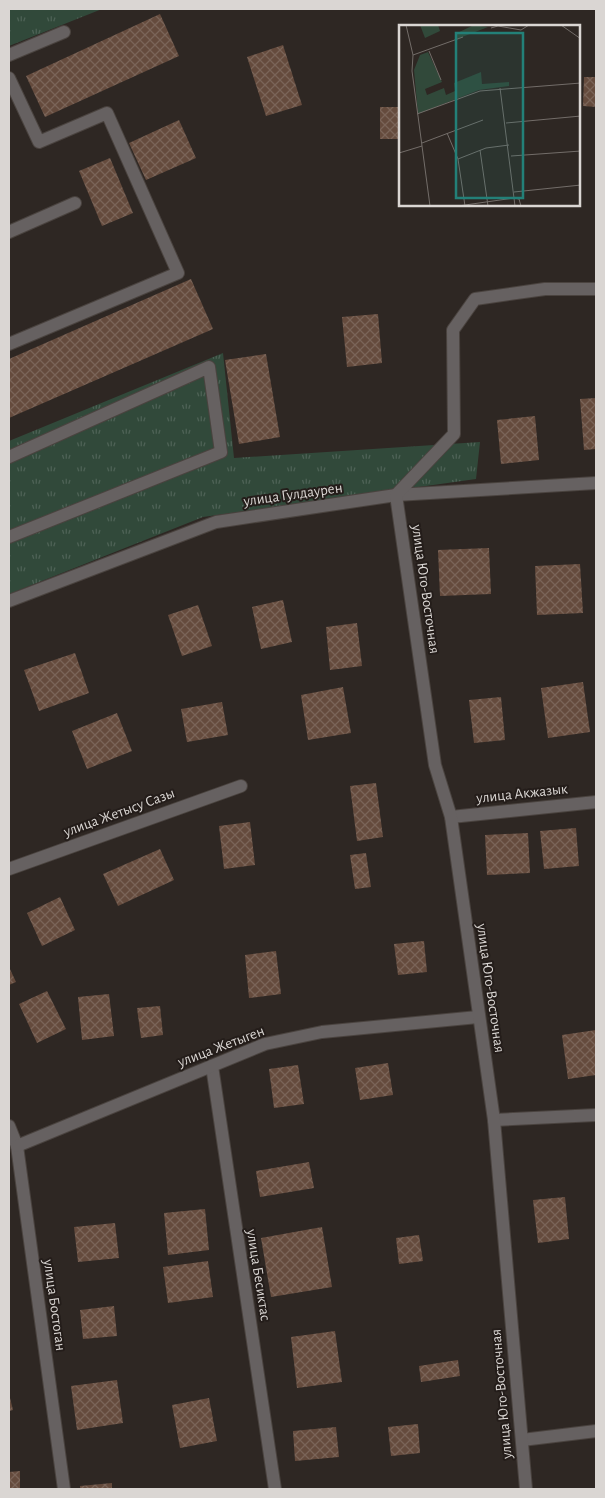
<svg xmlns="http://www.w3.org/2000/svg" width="605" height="1498" viewBox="0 0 605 1498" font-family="'Alegreya Sans',sans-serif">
<defs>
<pattern id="grass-tufts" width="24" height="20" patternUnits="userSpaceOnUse" patternTransform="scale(1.25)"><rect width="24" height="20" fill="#31493a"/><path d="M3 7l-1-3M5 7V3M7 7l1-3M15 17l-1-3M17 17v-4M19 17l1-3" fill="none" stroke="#4e6256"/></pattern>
<pattern id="building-cross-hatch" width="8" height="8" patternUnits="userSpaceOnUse" patternTransform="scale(1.25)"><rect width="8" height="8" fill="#654b3d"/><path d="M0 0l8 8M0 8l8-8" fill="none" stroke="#7a6458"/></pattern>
</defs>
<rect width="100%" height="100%" fill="#2e2723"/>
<!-- grass -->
<g fill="url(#grass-tufts)">
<polygon points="9,9 102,9 9,46"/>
<polygon points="223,353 234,458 480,442 476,479 203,517 9,594 9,441"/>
</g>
<!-- building -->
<g fill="url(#building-cross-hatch)">
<polygon points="160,14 179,56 45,117 26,76"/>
<polygon points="283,45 302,105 266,116 247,57"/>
<polygon points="584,77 596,77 596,107 583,106"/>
<rect x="380" y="107" width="20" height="32"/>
<polygon points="179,120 196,158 146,180 129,143"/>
<polygon points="110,158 133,213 102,226 79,171"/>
<polygon points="191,279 213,329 9,418 9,359"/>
<polygon points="378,314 382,363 347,367 342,317"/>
<polygon points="266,354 280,437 239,444 225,360"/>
<polygon points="596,398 596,449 584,450 580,399"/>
<polygon points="535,416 539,460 501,464 497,420"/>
<polygon points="489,548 491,594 440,596 438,550"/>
<polygon points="580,564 583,613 537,615 535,566"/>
<polygon points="283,600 292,642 261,649 252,607"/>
<polygon points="198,605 212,646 182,656 168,615"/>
<polygon points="357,623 362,666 330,670 326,627"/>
<polygon points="75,653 89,693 39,711 24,670"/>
<polygon points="583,682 590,732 548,738 541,688"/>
<polygon points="343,687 351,733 308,740 301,695"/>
<polygon points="501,697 505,740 474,743 469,700"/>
<polygon points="222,702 228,735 187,742 181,709"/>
<polygon points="117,713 132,751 87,769 72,731"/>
<polygon points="376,783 383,837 357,841 350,786"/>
<polygon points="250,822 255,865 224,869 219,826"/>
<polygon points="576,828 579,866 544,869 540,831"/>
<polygon points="528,833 530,873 487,875 485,835"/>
<polygon points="160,849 174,880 118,906 103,874"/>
<polygon points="366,853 371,887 355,889 350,855"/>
<polygon points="60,897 75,930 42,946 27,913"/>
<polygon points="424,941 427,972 398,975 394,944"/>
<polygon points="276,951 281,994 249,998 245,955"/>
<polygon points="9,967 16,982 9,985"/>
<polygon points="47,991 66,1029 37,1043 19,1004"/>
<polygon points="109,994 114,1036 82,1040 78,997"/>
<polygon points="160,1006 163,1035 141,1038 137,1008"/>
<polygon points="596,1030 596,1075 568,1079 562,1035"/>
<polygon points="388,1063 393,1095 360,1100 355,1068"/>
<polygon points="298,1065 304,1104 274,1108 269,1069"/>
<polygon points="309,1162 314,1188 260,1197 256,1171"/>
<polygon points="565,1197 569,1239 538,1243 533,1200"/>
<polygon points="205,1209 209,1250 168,1255 164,1213"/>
<polygon points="115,1223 119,1258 78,1262 74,1227"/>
<polygon points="322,1227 332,1287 271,1297 261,1238"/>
<polygon points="419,1235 423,1261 399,1264 396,1238"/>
<polygon points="208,1261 213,1297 168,1303 163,1267"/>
<polygon points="114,1306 117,1336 83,1339 80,1310"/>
<polygon points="335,1331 342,1382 297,1388 291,1337"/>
<polygon points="458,1360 460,1376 421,1382 419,1366"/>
<polygon points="117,1380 123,1423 77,1430 71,1386"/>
<polygon points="9,1394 13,1410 9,1411"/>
<polygon points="209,1398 217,1441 180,1448 172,1405"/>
<polygon points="418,1424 420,1453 391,1456 388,1427"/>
<polygon points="336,1427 339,1457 295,1461 293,1431"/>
<polygon points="20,1471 20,1489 9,1489 9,1472"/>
<polygon points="112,1483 112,1489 80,1489 80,1486"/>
</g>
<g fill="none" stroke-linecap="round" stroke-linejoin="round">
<defs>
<g id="minor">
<polyline points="9,55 64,32"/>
<polyline points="9,78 39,142 107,113 178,273 9,344"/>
<polyline points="9,232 75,203"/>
<polyline points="9,457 209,367 221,452 9,537"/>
<polyline points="9,601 216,522 396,495 596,483"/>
<polyline points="451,817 596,802"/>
<polyline points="9,869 241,786"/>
<polyline points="212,1066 275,1489"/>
<polyline points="494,1120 596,1115"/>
<polyline points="9,1126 17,1146 64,1489"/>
<polyline points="17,1146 265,1044 322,1032 478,1017"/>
<polyline points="522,1440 596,1431"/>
<polyline points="526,1489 494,1120 451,817 435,765 396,495 454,434 453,330 475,299 545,289 596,289"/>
</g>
</defs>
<!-- minor casing -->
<use href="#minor" stroke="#4a433f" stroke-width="14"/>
<!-- minor -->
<use href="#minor" stroke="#666161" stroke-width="12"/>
</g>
<g text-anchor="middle" stroke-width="4" stroke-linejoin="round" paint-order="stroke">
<!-- street labels -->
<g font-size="15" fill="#dad6d3" stroke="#241d1a">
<text transform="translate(293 494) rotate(-8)" y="5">улица Гулдаурен</text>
<text transform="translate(426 589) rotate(82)" y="5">улица Юго-Восточная</text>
<text transform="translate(522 793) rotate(-6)" y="5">улица Акжазык</text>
<text transform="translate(119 812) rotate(-20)" y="5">улица Жетысу Сазы</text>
<text transform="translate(491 988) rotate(82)" y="5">улица Юго-Восточная</text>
<text transform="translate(221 1046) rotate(-21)" y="5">улица Жетыген</text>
<text transform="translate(259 1275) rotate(81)" y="5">улица Бесиктас</text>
<text transform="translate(55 1305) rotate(82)" y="5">улица Бостоган</text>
<text transform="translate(501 1394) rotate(-95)" y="5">улица Юго-Восточная</text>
</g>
</g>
<!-- overview -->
<g transform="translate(399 25)">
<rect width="181" height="181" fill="#2e2723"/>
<path d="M 75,0 L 89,2 L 58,14 L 56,9 ZM 29,27 L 43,57 L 26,64 L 28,70 L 45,63 L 47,70 L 56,66 L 55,58 L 82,47 L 83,59 L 110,57 L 110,61 L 80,65 L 19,89 L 15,45 L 21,30 Z" fill="#31493a"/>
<path d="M 21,0 L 39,0 L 41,6 L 26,13 Z" fill="#31493a"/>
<path fill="none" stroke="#736d69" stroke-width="1" d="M 7,0 L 14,30 L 13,46 L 31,181M 162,0 L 182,14M 92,3 L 99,1 L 122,5 L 130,0M 30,26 L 42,55M 14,30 L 64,12M 101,63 L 116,181M 18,89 L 81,66 L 182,58M 107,98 L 182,91M 48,108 L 59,134 L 66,181M 23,118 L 84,95M 81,125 L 89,181M 0,128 L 23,121M 112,131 L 182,126M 59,134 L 87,123 L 110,120M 115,167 L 182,160M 59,181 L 115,173 L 120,174 L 122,181"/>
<path fill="#238078" fill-opacity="0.15" stroke="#238078" stroke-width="2.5" d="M 57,8 L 124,8 L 124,173 L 57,173 Z"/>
<rect width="181" height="181" fill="none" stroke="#dad6d3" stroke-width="2.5"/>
</g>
<!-- border -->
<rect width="605" height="1498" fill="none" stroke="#dad6d3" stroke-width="20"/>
</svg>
